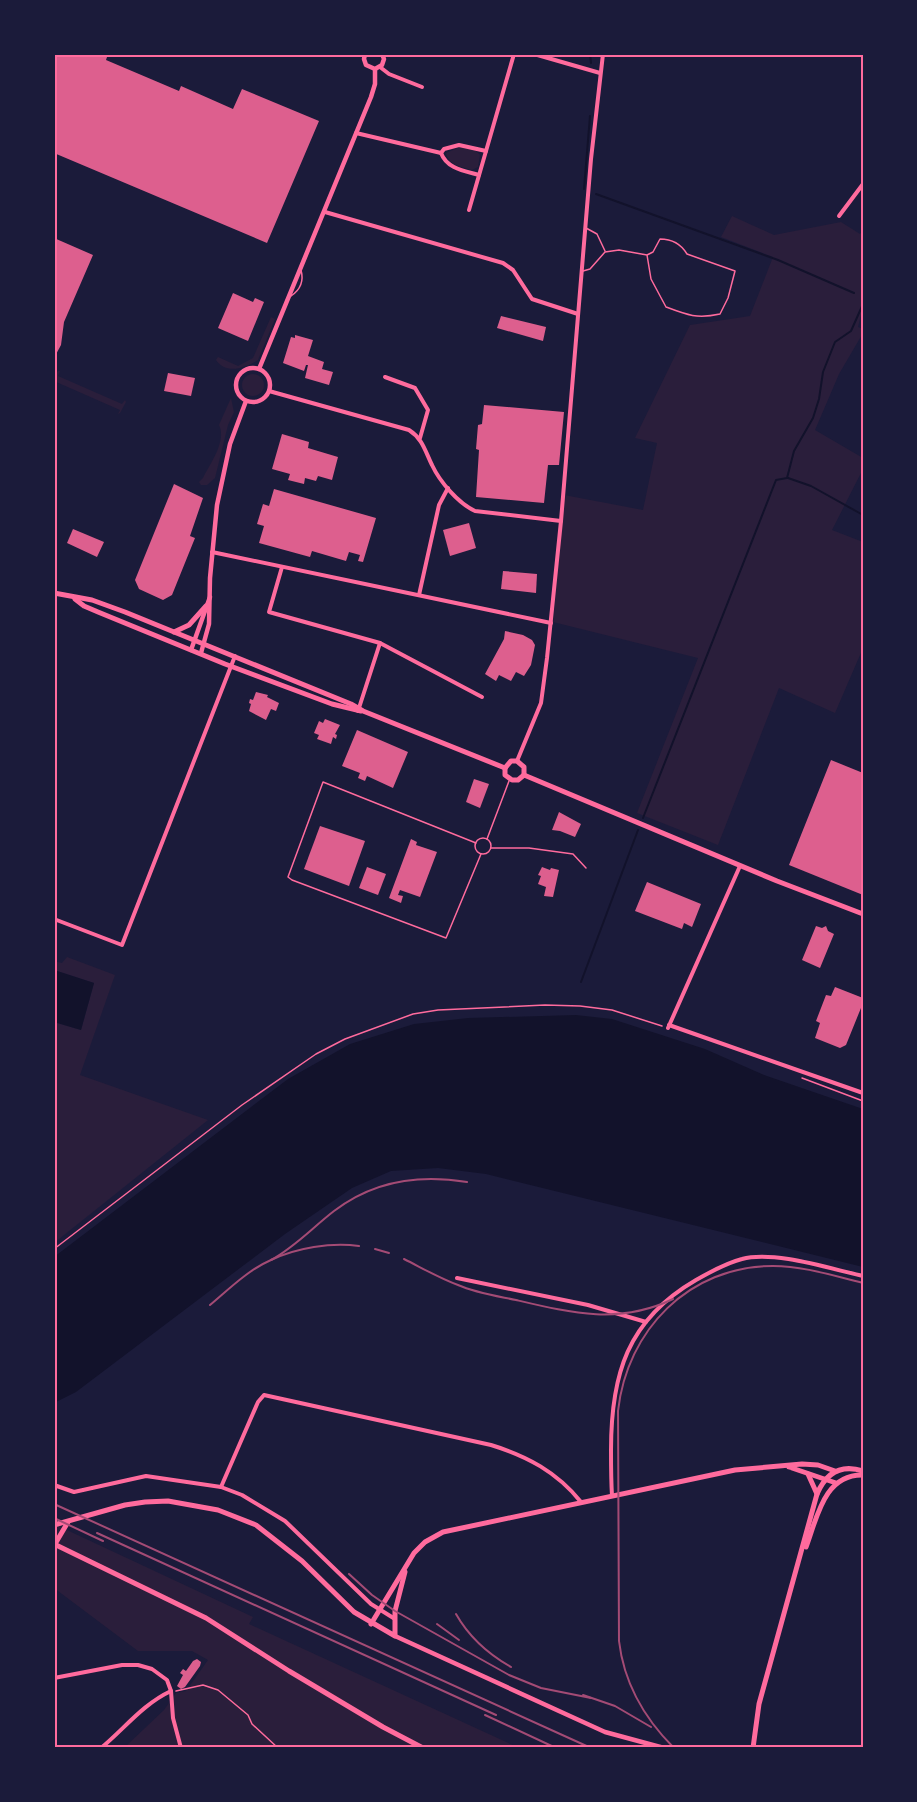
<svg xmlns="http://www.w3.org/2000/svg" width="917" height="1802" viewBox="0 0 917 1802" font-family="'Public Sans',sans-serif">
<rect width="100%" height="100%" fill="#1b1b3a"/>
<!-- green -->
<g fill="#2a1e3b">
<path d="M 460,147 L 476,151 L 480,155 L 478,167 L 472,170 C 462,167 448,165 446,153 Z"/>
<polygon points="732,216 774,235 841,222 860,234 863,230 863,306 858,327 863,329 863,333 839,374 815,430 863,458 863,469 832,530 863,542 863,648 835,713 779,688 718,845 637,813 698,658 553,622 564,495 643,510 657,443 635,438 690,325 750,316 773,257 721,237"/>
<path d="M 271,317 L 275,319 L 258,360 C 245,368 226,375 216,360 L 218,357 L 238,366 L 253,358 Z"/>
<polygon points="58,371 60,371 58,376 122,404 125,400 126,402 120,413 118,414 120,410 54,381 54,375"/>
<circle cx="253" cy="385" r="11"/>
<path d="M 231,398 L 234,412 L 228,425 L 215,478 L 207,485 L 201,485 L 199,482 L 203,478 C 210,464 227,441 219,425 Z"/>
<polygon points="67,957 115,975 80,1075 208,1120 54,1243 54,1022 81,1030 94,983 54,970 54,961 62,963"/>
<polygon points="54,1524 253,1617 249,1624 519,1748 124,1748 164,1710 176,1693 186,1691 208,1660 192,1651 138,1651 54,1588"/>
</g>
<!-- water -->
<g fill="#12122b">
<polygon points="54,970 94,983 81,1030 54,1022"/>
<polygon points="576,1015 612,1019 705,1049 764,1075 863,1109 863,1267 486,1174 438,1168 391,1171 352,1188 285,1234 76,1392 54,1403 54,1257 288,1079 350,1044 414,1024 468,1018"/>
</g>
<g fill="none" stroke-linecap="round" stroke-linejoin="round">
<!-- stream -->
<g stroke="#12122b" stroke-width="2">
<polyline points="590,54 591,63"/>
<polyline points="584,189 590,116"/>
<polyline points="596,194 778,260 854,293"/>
<polyline points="788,478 811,486 863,515"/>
<polyline points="643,818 776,480 787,478 794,451 813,418 819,399 823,372 835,342 851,331 863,304"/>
<polyline points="581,982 638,830"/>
</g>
</g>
<!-- building -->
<g fill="#dd5f8e">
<polygon points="54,54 108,54 106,60 179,91 181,86 233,109 242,89 319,121 267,243 54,153"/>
<polygon points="54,238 93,255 64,322 61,345 54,358"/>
<polygon points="233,293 253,302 255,298 264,302 248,341 218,328"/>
<polygon points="501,316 546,327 543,341 497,328"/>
<polygon points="295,335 313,340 308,356 324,362 322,369 333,372 329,385 305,378 308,365 306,365 304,371 283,363 291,337 295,338"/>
<polygon points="168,373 195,378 191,396 164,391"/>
<polygon points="484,405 564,412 559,465 548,465 544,503 476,497 479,450 476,449 478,425 482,424"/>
<polygon points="282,434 309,442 308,448 338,457 332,480 318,476 316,481 305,478 304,484 288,480 290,474 272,469"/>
<polygon points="174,484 203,498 190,536 195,538 172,595 163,600 139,589 135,580"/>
<polygon points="274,489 376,518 363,562 358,561 360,555 349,552 346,561 312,551 310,557 259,543 264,526 257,524 263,504 269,506"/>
<polygon points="469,523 476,548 450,556 443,530"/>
<polygon points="73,529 104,542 97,557 67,543"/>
<polygon points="503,571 537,574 536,593 501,589"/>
<polygon points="505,631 523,635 532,640 535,645 531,665 524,676 516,672 511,681 499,675 496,681 485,674 504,639"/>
<polygon points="256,692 268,695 267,697 279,703 276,711 271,709 266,720 249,711 251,704 249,703 250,699 253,700"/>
<polygon points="325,719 340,725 335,734 337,735 336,739 333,737 331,744 317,739 319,735 314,733 319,721 323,723"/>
<polygon points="357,730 408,752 393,788 367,776 365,781 358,778 360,773 342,766"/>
<polygon points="831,760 863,773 863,895 789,865"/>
<polygon points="474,779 489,784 480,808 466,802"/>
<polygon points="559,812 581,824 575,837 560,831 552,830"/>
<polygon points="320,826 365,841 349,886 304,869"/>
<polygon points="411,839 417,842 416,845 437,852 420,897 400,890 398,895 403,896 401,903 389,898"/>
<polygon points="367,867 386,874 378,895 359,888"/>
<polygon points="542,867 550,870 551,868 559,870 553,897 544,896 546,887 538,884 541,876 538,875"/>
<polygon points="647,882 701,904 692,927 684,923 682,929 635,911"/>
<polygon points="816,926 822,928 826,926 828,931 834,934 820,968 802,960"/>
<polygon points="835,987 863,998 863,1003 846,1045 840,1048 815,1038 820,1023 816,1021 826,995 831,996"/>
<polygon points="197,1659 201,1662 200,1666 185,1687 181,1689 177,1686 183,1675 180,1673 183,1669 186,1671 193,1661"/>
</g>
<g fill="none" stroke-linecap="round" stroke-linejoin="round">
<!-- path -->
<g stroke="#ff6b9d" stroke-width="1.5">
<polyline points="802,1078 863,1101"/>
<polyline points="54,1249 242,1105 316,1054 345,1039 413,1014 438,1010 545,1005 580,1006 612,1010 662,1026"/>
<polyline points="176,1691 203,1685 218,1690 248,1715 252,1724 278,1748"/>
</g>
<!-- service -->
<g stroke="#ff6b9d" stroke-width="1.5">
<polyline points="586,228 597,234 605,251"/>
<path d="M 583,271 L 590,269 L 605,252 L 619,250 L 647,255 L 651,279 L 666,307 C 687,315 697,319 720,314 L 728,298 L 735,271 L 687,254 C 681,244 671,239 660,239 L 653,252 L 647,255"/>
<path d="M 291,296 C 300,290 304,281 301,270"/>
<circle cx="483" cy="846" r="8"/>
<polyline points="487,839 509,781"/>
<polyline points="476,843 323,782 288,877 292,880 446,938 481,854"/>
<polyline points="491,848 529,848 573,854 586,868"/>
</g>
<!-- minor -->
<g stroke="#ff6b9d" stroke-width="4">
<polyline points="534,54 600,73"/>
<polyline points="380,67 389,74 422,87"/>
<polyline points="356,133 441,153"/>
<path d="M 479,175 C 465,171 447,169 441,153 L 444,149 L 459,145 L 486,151"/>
<polyline points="469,210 514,54"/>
<polyline points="325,212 503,263 513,270 532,299 578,314"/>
<polyline points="839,216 863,184"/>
<polyline points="385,377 415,388 428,410 420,438"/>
<path d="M 269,391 L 409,430 C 423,439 425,451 432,465 C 440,482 458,503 475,511 L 561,521"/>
<polyline points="212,552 551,623"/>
<polyline points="282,567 269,612 380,643 482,697"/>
<polyline points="419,595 439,505 448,488"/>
<polyline points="358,711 380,643"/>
<polyline points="517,761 541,703 547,658 561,521 591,159 603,54"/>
<polyline points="54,919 122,945 235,656"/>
<polyline points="669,1025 863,1093"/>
<polyline points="668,1028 740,866"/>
<polyline points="457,1278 588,1305 646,1322"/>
<polyline points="54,1485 74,1492 146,1476 221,1487 242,1495 285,1521 371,1604 395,1619"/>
<path d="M 221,1487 L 258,1402 L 264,1395 L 491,1445 C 527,1456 557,1472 581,1502"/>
<path d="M 612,1496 C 611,1480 611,1465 611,1450 C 611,1375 627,1320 696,1280 C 710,1272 726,1263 742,1259 C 773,1250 831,1269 863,1276"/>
<polyline points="54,1678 122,1665 138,1665 152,1669 167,1680 171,1691 173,1718 181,1748"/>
<path d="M 101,1748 C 124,1729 143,1704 171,1691"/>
</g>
<!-- tertiary -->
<g stroke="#ff6b9d" stroke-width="4.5">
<polyline points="365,54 364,59 366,65 375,69 382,65 384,59 382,54"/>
<circle cx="253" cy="385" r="17"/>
<polyline points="259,369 371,97 375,84 375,69"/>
<polyline points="191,650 210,597"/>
<polyline points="201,653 209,624 210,578 217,505 230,444 246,401"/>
<polyline points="395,1636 605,1732 664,1748"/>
</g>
<!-- secondary -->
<g stroke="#ff6b9d" stroke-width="5">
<polyline points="789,1467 836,1483"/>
<polyline points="808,1474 817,1494"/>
<polyline points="54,1525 125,1505 145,1502 168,1501 218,1510 256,1525 302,1561 354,1612 395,1636 395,1611 405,1572"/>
<polyline points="54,1544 206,1618 289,1671 383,1727 423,1748"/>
<polyline points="55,1544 68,1522"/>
<polyline points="371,1624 414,1553 425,1542 443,1532 735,1470 802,1464 818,1465 835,1471"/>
</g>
<!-- primary -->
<g stroke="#ff6b9d" stroke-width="5">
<polyline points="54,593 92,600 125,612 351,704 363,711 505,768"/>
<polyline points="75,599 84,606 98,612 225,664 332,704 361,711"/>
<polyline points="174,632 189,625 206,606"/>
<polyline points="505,768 511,761 517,761 524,767 524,775"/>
<polyline points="505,768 505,775 512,780 518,780 524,775"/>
<polyline points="524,775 777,881 863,914"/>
<path d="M 806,1547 C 817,1518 824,1474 863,1475"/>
<path d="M 753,1748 L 759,1704 L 817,1494 C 826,1473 841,1464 863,1471"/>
</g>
<!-- rail -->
<g stroke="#a44b75" stroke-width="2">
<polyline points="375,1249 389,1253"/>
<path d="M 404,1259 C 422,1268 439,1278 458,1285 C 476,1293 497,1296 516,1300 C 571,1313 619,1325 673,1299"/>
<path d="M 271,1260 C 295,1247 312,1228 334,1211 C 373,1181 419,1174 467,1182"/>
<path d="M 210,1305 C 229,1289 248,1270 271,1260 C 296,1248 331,1242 359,1246"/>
<polyline points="54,1504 591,1748"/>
<polyline points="54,1518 103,1541"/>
<polyline points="97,1533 496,1715"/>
<polyline points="349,1574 372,1595 395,1611 509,1675 541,1688 591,1698"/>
<path d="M 456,1614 C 469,1637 488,1654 511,1667"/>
<polyline points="437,1624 459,1640"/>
<polyline points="583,1695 615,1706 651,1727"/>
<polyline points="485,1715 556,1748"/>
<path d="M 674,1748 C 644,1718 624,1684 619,1641 L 618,1411 C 627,1330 689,1266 773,1266 C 804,1266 834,1276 863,1283"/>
</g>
</g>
<!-- border -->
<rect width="917" height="1802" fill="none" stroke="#1b1b3a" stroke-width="111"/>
<rect x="56" y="56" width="806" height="1690" fill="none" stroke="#ff6b9d" stroke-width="2"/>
</svg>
